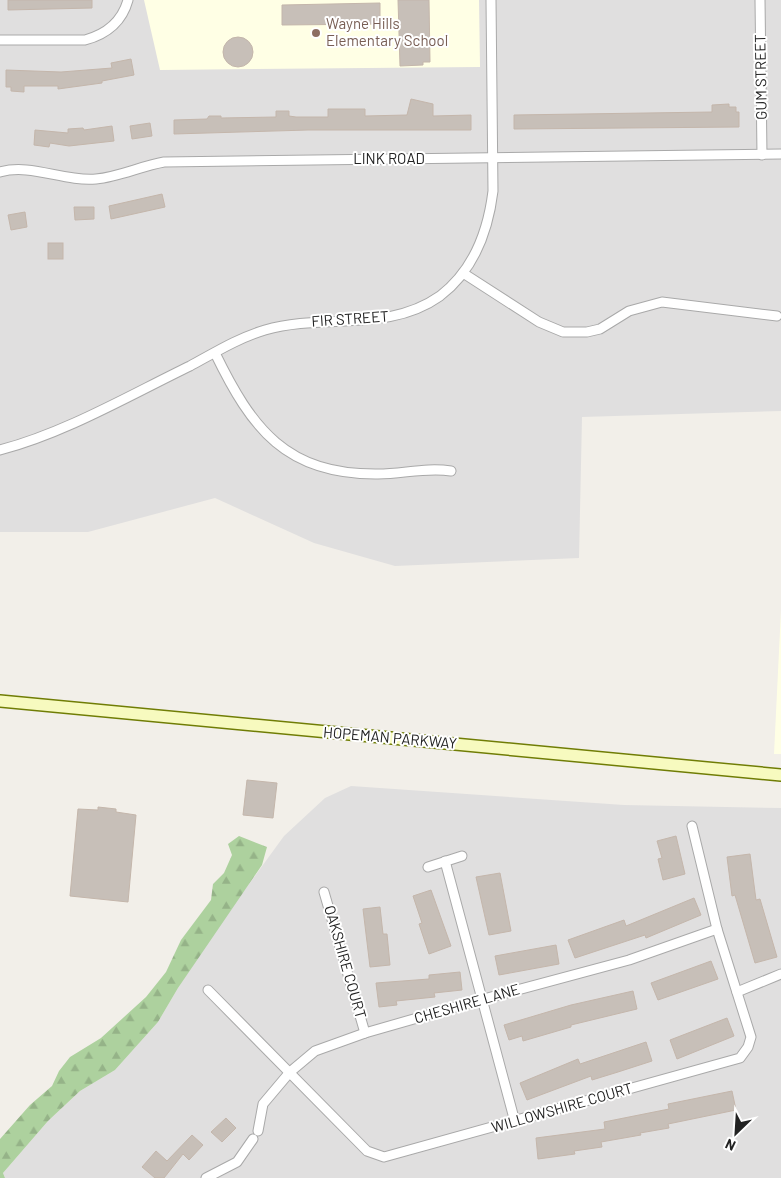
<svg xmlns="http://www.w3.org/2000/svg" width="781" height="1178" viewBox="0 0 781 1178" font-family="Barlow,sans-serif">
<defs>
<pattern id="forest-firs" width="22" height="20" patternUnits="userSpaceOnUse" patternTransform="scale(1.25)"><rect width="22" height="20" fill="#add19e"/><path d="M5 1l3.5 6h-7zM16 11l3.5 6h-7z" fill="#95b388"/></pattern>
</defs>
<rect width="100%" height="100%" fill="#f2efe9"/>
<!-- residential -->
<g fill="#e0dfdf">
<polygon points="0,0 781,0 781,411 582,417 579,558 395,566 314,543 215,498 88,532 0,532"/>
<polygon points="351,786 624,805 781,808 781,1178 5,1178 3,1173 48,1121 80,1091 115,1070 158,1022 178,988 222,921 284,836 325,798"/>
</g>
<!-- education -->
<g fill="#ffffe5">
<polygon points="144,0 479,0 480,67 160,70"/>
<polygon points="781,610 781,754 774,754"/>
</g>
<!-- forest -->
<polygon fill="url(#forest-firs)" points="239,836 267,847 262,865 178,988 158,1022 115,1070 80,1091 48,1121 3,1173 5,1178 0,1178 0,1139 30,1105 52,1086 59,1071 70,1057 101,1038 146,997 166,972 181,940 211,900 213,884 224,873 232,855 228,844"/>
<!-- building -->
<g fill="#c7bfb8" stroke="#c4b6ab">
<polygon points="8,0 92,0 92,8 8,10"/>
<polygon points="398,0 429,0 430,62 423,62 423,65 400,66"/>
<polygon points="380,3 380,24 282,25 282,5"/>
<circle cx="238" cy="52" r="15"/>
<polygon points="131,59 134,75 102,81 102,83 58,89 58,86 24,86 24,92 11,91 11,87 6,87 6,70 61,72 112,68 111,63"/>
<polygon points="411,99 433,104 433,116 471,115 471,130 308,130 174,134 174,120 207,119 209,116 221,116 221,118 276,117 276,111 289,111 289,116 296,117 328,117 328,109 365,109 365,116 407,115"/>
<polygon points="729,104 729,107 736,107 736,112 739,112 739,127 514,129 514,115 712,112 712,105"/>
<polygon points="150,123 152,136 132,139 130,126"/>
<polygon points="112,126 114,141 69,146 50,143 49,147 34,145 35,130 68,133 68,129 83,128 84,130"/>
<polygon points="162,194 165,207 111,219 109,206"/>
<polygon points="74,207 94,207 94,219 75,220"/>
<polygon points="25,212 27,227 11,230 8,215"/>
<rect x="48" y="243" width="15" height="16"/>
<polygon points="247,780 277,783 273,818 243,815"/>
<polygon points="98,807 116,809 116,812 136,815 128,902 70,896 78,809 98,810"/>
<polygon points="676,836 685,874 663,880 658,859 662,858 657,841"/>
<polygon points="750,854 756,900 760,899 777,957 755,963 735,895 732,896 727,857"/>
<polygon points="500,873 511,931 489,935 476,877"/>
<polygon points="431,890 451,946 429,954 419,924 422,923 413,896"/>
<polygon points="694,898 701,915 646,938 645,935 575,958 568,940 624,920 626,926"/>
<polygon points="380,907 383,934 387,934 390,965 370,967 363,909"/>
<polygon points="556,945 559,964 499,975 495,956"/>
<polygon points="711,961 718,979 658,1000 651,983"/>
<polygon points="460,972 462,990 434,993 435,997 396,1001 397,1005 379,1007 376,983 429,979 429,975"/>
<polygon points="633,991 637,1009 571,1025 571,1027 523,1041 522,1036 509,1040 504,1025 571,1005"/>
<polygon points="727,1018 734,1036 677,1059 670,1040"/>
<polygon points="646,1042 652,1061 618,1072 592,1080 591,1076 527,1100 520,1083 578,1059 580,1064"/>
<polygon points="732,1091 736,1110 668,1124 669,1128 640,1133 641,1135 601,1142 602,1147 574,1151 575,1154 538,1159 536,1138 605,1129 604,1122 669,1109 668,1104"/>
<polygon points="226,1118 236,1128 222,1142 211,1132"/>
<polygon points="192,1135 203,1145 189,1160 183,1154 164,1178 155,1178 142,1167 156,1151 167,1161"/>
</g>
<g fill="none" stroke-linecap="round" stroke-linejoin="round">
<defs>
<g id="minor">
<polyline points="760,0 762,155"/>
<path d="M 0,40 L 85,40 C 107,34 122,22 128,0"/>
<path d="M 0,172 C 31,163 64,182 96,179 C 119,177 141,166 164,162 L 781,154"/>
<polyline points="463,273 539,322 563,332 587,332 600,329 629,311 662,302 777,316"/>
<path d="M 215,353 C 252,429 286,475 378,474 C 403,474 426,467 451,471"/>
<path d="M 0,450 C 65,433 130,395 190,366 C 214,353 238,338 265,330 C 324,313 388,333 440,296 C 474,270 488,232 493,191 L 491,0"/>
<polyline points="445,861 515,1122"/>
<polyline points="428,867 462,856"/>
<polyline points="324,892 365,1033"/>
<polyline points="208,990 367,1151 384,1157 740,1058 748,1047 751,1037 717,929 692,826"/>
<polyline points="737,992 781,974"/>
<polyline points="258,1131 263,1104 290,1072 315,1051 365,1033 480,1000 629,960 717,929"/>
<polyline points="206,1178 237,1162 253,1139"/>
</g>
<polyline id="secondary" points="0,701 781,775"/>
</defs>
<!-- minor casing -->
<use href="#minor" stroke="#a9a9a9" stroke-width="11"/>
<!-- secondary casing -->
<use href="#secondary" stroke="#707d05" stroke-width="14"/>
<!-- minor -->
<use href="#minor" stroke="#fff" stroke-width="9"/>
<!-- secondary -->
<use href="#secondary" stroke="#f7fabf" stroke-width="11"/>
</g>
<!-- markers -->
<circle fill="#8d6e63" stroke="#fff" stroke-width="2" cx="316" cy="33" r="5"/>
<g text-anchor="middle" stroke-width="4" stroke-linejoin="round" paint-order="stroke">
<!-- education labels -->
<g font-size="15" fill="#785e54" stroke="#fff" text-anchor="start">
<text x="326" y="29">Wayne Hills<tspan x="326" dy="17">Elementary School</tspan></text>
</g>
<!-- street labels -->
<g font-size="15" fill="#222" stroke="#fff">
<text transform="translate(761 77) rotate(-91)" y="5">GUM STREET</text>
<text x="389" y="164">LINK ROAD</text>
<text transform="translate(350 319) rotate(-4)" y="5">FIR STREET</text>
<text transform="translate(390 738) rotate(5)" y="5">HOPEMAN PARKWAY</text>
<text transform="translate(345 962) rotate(74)" y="5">OAKSHIRE COURT</text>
<text transform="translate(467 1004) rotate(-16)" y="5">CHESHIRE LANE</text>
<text transform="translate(562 1108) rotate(-16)" y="5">WILLOWSHIRE COURT</text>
</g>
</g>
<!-- north arrow -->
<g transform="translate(736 1133) rotate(205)" stroke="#ffffff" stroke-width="4" paint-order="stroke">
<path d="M0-4L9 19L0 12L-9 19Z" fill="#222222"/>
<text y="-8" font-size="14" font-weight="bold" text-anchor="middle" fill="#222222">N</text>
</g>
</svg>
